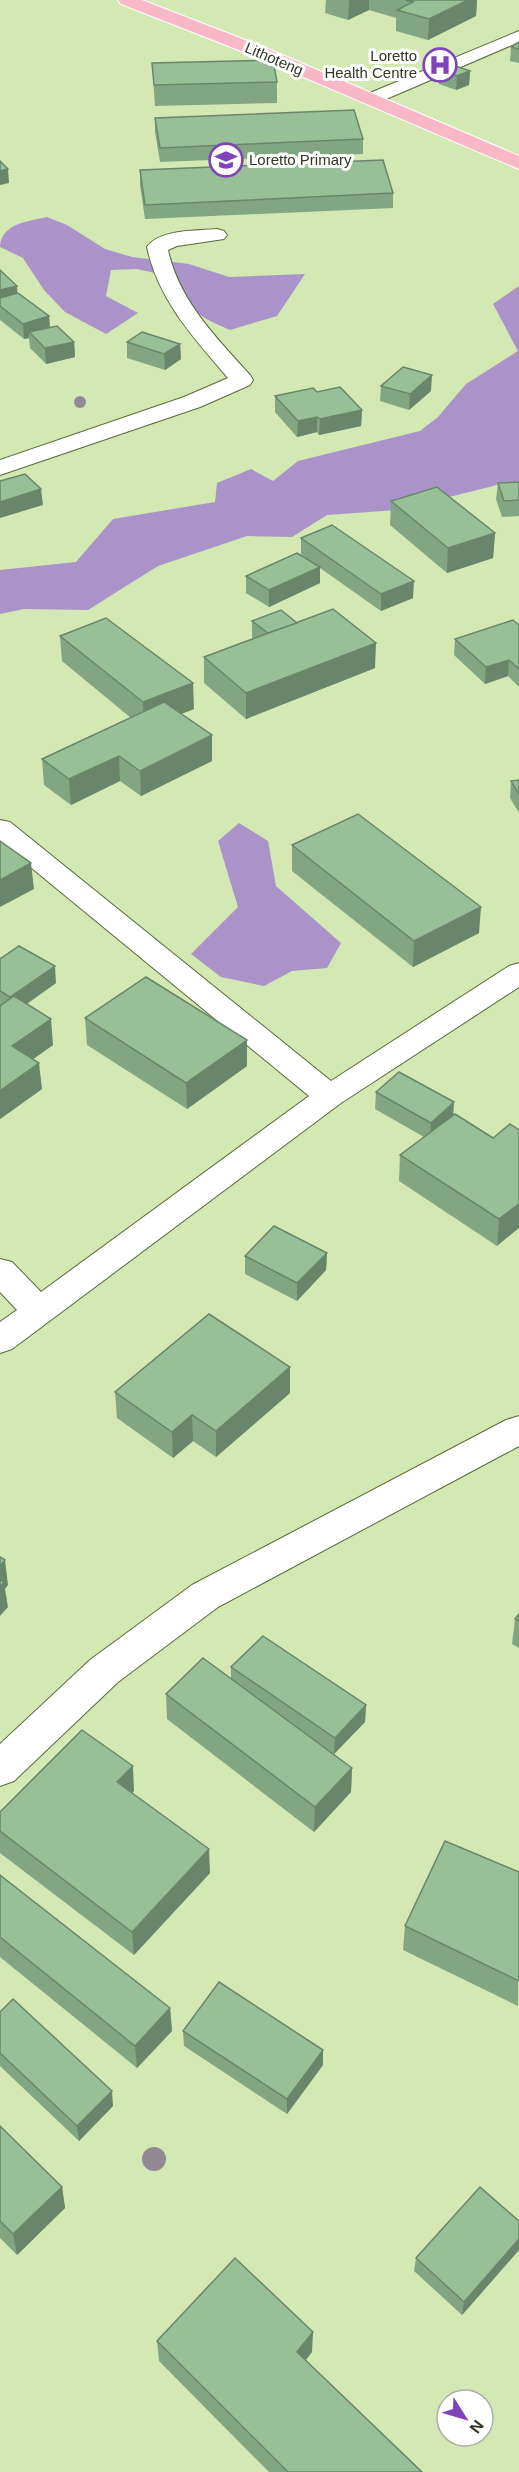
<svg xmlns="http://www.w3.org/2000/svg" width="519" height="2472" viewBox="0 0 519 2472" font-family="Arial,sans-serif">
<rect width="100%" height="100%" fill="#d4e8b3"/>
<!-- forest -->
<g fill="#aa93c8">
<path d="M 47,217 L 67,225 L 105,249 L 132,257 L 189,264 L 229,277 L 305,274 L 277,316 L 230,330 C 199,317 186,309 173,277 L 137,269 L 111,270 L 106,296 L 138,313 L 106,334 L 65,312 L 44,290 L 23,258 L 0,247 C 1,223 30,221 47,217 Z"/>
<polygon points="519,286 519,483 509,482 397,510 327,515 292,537 247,536 158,566 88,610 24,609 0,614 0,570 76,562 113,519 215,502 217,483 251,469 273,481 298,461 420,431 438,417 466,384 518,351 493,304"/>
<polygon points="239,823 268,841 276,886 341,943 327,968 292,971 264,986 221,977 191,954 238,907 218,841"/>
</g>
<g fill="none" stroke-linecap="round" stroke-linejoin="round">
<defs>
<g id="minor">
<polygon points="519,31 519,42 377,103 365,103 362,99 365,95"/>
<path d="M 217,229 L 224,231 L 227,235 L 224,239 L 177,246 L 168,250 C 179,301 216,337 250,375 L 253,380 L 250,385 L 200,407 L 0,475 L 0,460 L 184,397 L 228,378 C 194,338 158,300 147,247 C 159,229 197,231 217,229 Z"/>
<polygon points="0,820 10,822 331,1081 509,966 519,963 519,987 341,1103 12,1349 0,1353 0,1322 17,1310 0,1292 0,1259 12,1262 41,1292 309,1096 0,842"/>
<polygon points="519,1416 519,1446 218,1607 118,1682 14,1781 0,1786 0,1744 90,1660 192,1585 506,1420"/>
</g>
<polygon id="major" points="118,0 142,0 266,48 519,156 519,169 254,56 121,4"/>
</defs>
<!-- minor casing -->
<use href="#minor" stroke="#59693a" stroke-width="2"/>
<!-- major casing -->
<use href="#major" stroke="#fff" stroke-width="2"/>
<!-- minor -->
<use href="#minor" fill="#fff" fill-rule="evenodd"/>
<!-- major -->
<use href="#major" fill="#f8b8c8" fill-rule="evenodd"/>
</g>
<!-- trees -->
<g fill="#938996">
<circle cx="80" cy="402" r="6"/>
<circle cx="154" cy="2159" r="12"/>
</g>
<!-- wall -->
<g fill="#82a582">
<polygon points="326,0 477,0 476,16 428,40 396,31 396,18 369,10 348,20 325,13"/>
<polygon points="519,42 519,63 510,61 511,47"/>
<polygon points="152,63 277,82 277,103 155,106"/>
<polygon points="440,70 470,71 469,85 456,90 439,84"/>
<polygon points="155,118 363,139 363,154 160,162 155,132"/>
<polygon points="140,170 393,193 393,208 145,219 140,185"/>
<polygon points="0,270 17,286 17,293 49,316 50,327 74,342 75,357 46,364 30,348 29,338 24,339 0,320"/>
<polygon points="127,342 180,344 181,359 165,370 127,358"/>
<polygon points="381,386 431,391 409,410 380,401"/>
<polygon points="317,392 362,410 361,426 319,435 317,432 297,437 275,412 275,396"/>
<polygon points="519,482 519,516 502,517 496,499 498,483"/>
<polygon points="391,501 495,533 493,558 447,573 390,525"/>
<polygon points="301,538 413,598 381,611 320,568 320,583 269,607 246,593 246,576 310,561 301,554"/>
<polygon points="252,621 297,623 375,668 246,719 204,683 204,657 254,639 252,637"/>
<polygon points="519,625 519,687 508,676 485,684 454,655 455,639"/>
<polygon points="60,636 194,709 181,714 212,735 212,761 141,796 120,781 71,805 44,785 42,759 131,718 62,661"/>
<polygon points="519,780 519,813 510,798 511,781"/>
<polygon points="292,845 479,933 413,967 292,871"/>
<polygon points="0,959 56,983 27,1004 53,1045 33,1059 42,1089 0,1119"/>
<polygon points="85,1018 247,1066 187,1109 87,1045"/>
<polygon points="376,1092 453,1115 493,1138 510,1124 497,1246 399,1181 400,1155 424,1137 375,1109"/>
<polygon points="327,1253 326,1270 297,1301 245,1274 245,1256"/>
<polygon points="290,1367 290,1393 216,1457 193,1441 173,1458 117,1418 115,1392"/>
<polygon points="519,1614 519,1648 512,1644 515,1619"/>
<polygon points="231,1667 366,1705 365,1722 334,1754 352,1768 351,1792 314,1832 167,1719 166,1694 231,1679"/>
<polygon points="134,1791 132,1793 210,1873 134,1955 0,1853 0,1812"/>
<polygon points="519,1872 518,2006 403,1950 405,1926"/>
<polygon points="0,1875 170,2008 172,2031 137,2068 0,1957"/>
<polygon points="0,2012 113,2106 79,2141 0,2066"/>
<polygon points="183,2031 323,2065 287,2114 184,2046"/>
<polygon points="0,2126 62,2187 65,2208 17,2255 0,2238"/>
<polygon points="519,2221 519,2250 462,2315 414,2271 416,2258"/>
<polygon points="157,2341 312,2352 306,2360 422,2472 269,2472 159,2361"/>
</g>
<!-- shaded-wall -->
<g fill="#6a866a">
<polygon points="349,0 369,0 369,10 348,20"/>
<polygon points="468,0 477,0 476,16 428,40 429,19"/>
<polygon points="470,71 469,85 456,90 457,76"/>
<polygon points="8,169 9,183 0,185 0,171"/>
<polygon points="17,286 18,302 0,306 0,290"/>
<polygon points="49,316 50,332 29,332 29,338 24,339 23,324"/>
<polygon points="74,342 75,357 46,364 45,348"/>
<polygon points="180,344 181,359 165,370 164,354"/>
<polygon points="432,375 431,391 409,410 410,394"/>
<polygon points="362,410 361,426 319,435 320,419"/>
<polygon points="317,417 317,432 297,437 298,421"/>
<polygon points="41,489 43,505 0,518 0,502"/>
<polygon points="495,533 493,558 447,573 448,548"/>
<polygon points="320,567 320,583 269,607 269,590"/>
<polygon points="414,581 413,598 381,611 381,594"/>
<polygon points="376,643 375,668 246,719 246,693"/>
<polygon points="509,660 508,676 485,684 486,667"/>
<polygon points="193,683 194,709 144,728 143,702"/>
<polygon points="212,735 212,761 141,796 140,771"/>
<polygon points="119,756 120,781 71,805 69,779"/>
<polygon points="31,863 34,889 0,907 0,880"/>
<polygon points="481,907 479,933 413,967 414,941"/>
<polygon points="55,966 56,983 12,1014 10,997"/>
<polygon points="51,1019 53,1045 15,1072 12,1046"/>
<polygon points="247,1040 247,1066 187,1109 186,1083"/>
<polygon points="39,1063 42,1089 0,1119 0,1091"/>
<polygon points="454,1102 453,1120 430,1140 431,1123"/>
<polygon points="519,1204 519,1228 497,1246 499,1219"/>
<polygon points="327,1253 326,1270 297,1301 297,1283"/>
<polygon points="290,1367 290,1393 216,1457 216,1431"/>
<polygon points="192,1415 193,1441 173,1458 172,1432"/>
<polygon points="5,1560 8,1585 5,1589 8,1607 0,1616 0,1566"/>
<polygon points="366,1705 365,1722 334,1754 335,1738"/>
<polygon points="133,1766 134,1791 118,1807 117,1782"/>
<polygon points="352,1768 351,1792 314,1832 315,1807"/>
<polygon points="209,1849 210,1873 134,1955 132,1932"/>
<polygon points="170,2008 172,2031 137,2068 135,2046"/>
<polygon points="323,2050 323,2065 287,2114 287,2099"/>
<polygon points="112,2091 113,2106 79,2141 77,2126"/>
<polygon points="62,2187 65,2208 17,2255 13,2234"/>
<polygon points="519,2239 519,2250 462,2315 464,2302"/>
<polygon points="313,2332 312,2352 296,2372 297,2352"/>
</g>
<!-- building -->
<g fill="#97c097" stroke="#6a866a" stroke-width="1.5">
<polygon points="406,0 468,0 429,19 397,10 413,2"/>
<polygon points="519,42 519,49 511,47"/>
<polygon points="273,60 277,82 154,85 152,63"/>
<polygon points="453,65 470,71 457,76 440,70"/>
<polygon points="354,110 363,139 160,148 155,118"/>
<polygon points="383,160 393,193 145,205 140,170"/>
<polygon points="0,161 8,169 0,171"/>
<polygon points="0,270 17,286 0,290"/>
<polygon points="18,293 49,316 23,324 0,306 0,298"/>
<polygon points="57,326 74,342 45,348 29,332"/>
<polygon points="142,332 180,344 164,354 127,342"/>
<polygon points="403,367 432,375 410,394 381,386"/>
<polygon points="340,387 362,410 320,419 317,417 298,421 275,396 313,388 317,392"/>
<polygon points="25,474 41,489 0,502 0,481"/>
<polygon points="519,482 519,500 504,501 498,483"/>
<polygon points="437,487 495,533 448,548 391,501"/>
<polygon points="332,525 414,581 381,594 301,538"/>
<polygon points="297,553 320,567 269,590 246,576"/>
<polygon points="333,609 376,643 246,693 204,657"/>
<polygon points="281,610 297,623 268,633 252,621"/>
<polygon points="106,618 193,683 143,702 60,636"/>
<polygon points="513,620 519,625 519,669 509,660 486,667 455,639"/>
<polygon points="164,702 212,735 140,771 119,756 69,779 42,759"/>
<polygon points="519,780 519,794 511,781"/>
<polygon points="358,814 481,907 414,941 292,845"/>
<polygon points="0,841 31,863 0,880"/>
<polygon points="19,946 55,966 10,997 0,991 0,959"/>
<polygon points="146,977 247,1040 186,1083 85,1018"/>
<polygon points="14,996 51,1019 12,1046 39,1063 0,1091 0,1006"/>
<polygon points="399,1072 454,1102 431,1123 376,1092"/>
<polygon points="455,1114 493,1138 510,1124 519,1130 519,1204 499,1219 400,1155"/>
<polygon points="274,1226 327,1253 297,1283 245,1256"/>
<polygon points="209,1314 290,1367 216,1431 192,1415 172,1432 115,1392"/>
<polygon points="0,1557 5,1560 0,1566"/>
<polygon points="0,1580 4,1582 0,1587"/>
<polygon points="519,1614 519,1621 515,1619"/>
<polygon points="263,1636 366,1705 335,1738 231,1667"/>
<polygon points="203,1658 352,1768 315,1807 166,1694"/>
<polygon points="82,1730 133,1766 117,1782 209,1849 132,1932 0,1831 0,1812"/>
<polygon points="445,1841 519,1872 519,1981 405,1926"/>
<polygon points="0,1875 170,2008 135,2046 0,1937"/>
<polygon points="219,1982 323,2050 287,2099 183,2031"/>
<polygon points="13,1999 112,2091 77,2126 0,2053 0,2012"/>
<polygon points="0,2126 62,2187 13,2234 0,2221"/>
<polygon points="480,2187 519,2221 519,2239 464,2302 416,2258"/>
<polygon points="235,2258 313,2332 297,2352 422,2472 288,2472 157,2341"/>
</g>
<!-- icons -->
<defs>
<symbol id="hospital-ring" viewBox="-11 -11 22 22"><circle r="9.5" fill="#fff" stroke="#7f42b8" stroke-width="1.5"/><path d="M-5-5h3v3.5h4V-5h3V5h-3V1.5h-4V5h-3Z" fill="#7f42b8"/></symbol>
<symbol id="school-ring" viewBox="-11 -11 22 22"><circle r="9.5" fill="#fff" stroke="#7f42b8" stroke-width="1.5"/><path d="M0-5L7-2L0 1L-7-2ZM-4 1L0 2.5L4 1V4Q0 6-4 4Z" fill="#7f42b8"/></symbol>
</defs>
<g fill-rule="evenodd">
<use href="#hospital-ring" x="421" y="46" width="38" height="38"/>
<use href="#school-ring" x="207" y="141" width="38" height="38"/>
</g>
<g text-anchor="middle" stroke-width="6" stroke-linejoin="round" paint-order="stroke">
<!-- far-poi labels -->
<g font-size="15" fill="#303723" stroke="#fff" text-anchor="end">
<text x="417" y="61">Loretto<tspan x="417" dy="17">Health Centre</tspan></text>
<text x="249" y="165" text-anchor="start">Loretto Primary</text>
</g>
<!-- far-street labels -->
<g font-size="15" fill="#303723" stroke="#fff">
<text transform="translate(274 59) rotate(23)" y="5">Lithoteng</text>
</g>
</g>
<!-- north arrow -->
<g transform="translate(465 2418) rotate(127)"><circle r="28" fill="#ffffff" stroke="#acafa7" stroke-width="1.5"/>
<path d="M0-4.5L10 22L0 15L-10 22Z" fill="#7f42b8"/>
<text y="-9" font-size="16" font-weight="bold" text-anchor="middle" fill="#303723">N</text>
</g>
</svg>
